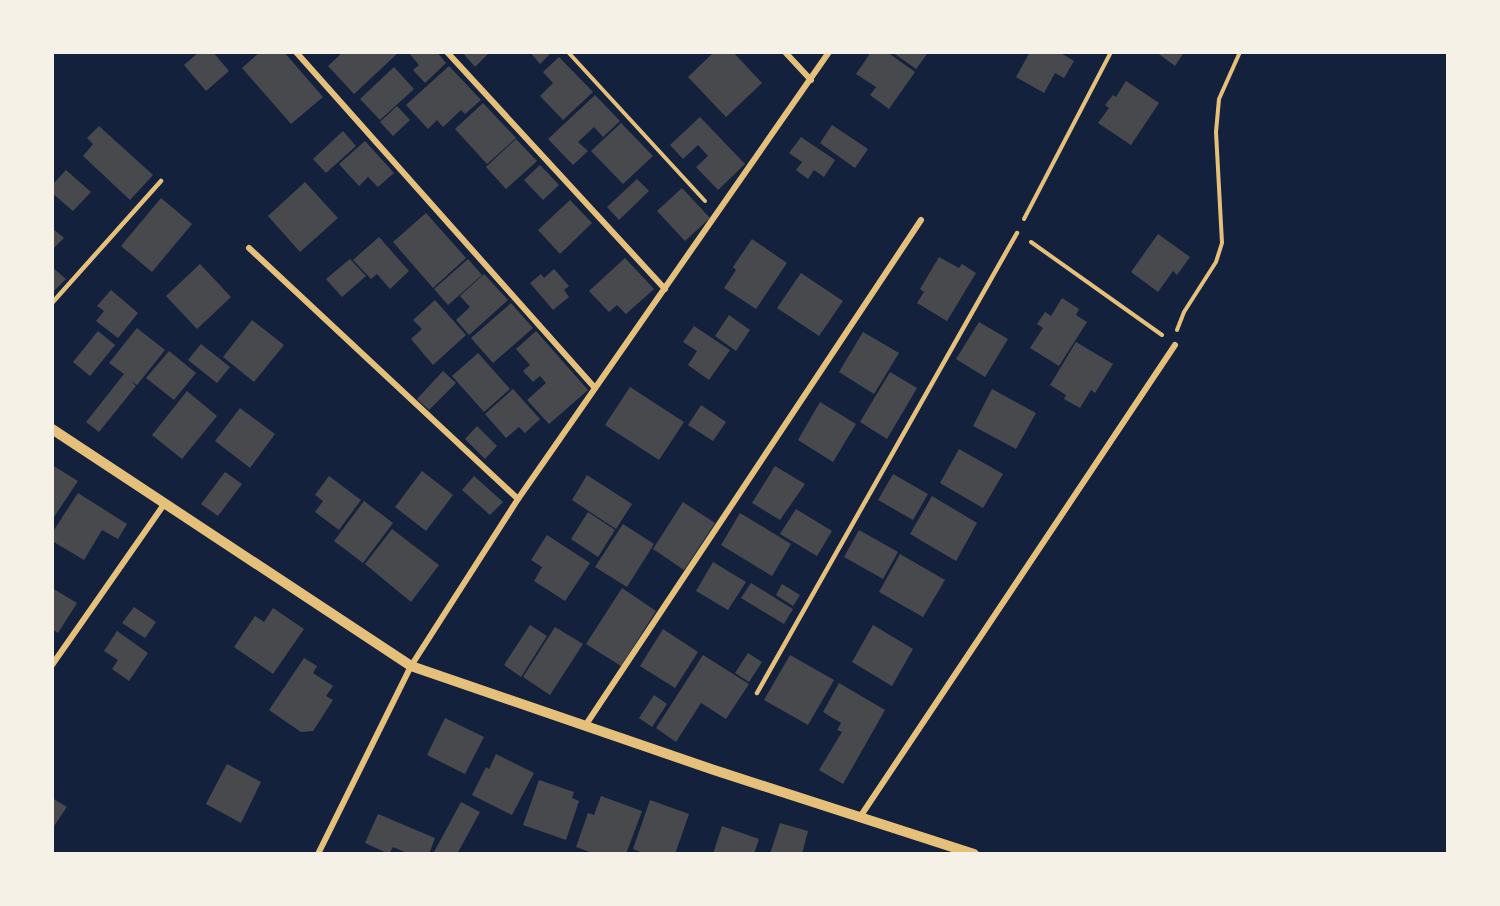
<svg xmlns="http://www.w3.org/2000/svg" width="1500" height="906" viewBox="0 0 1500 906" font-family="Overpass,sans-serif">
<rect width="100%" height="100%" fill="#14213d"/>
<!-- building -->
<g fill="#48494c">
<polygon points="199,52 213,52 229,71 206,91 184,65"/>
<polygon points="260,52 284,52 323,97 291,124 242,68"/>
<polygon points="343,52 399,52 354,94 328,66"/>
<polygon points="408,52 437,52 446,63 425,83 413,70 419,65"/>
<polygon points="462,52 490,52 475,67"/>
<polygon points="530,52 552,52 540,64"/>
<polygon points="714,52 733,52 762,83 726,117 688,77"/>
<polygon points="871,52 887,52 915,72 889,109 870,95 876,87 856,74"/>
<polygon points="892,52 925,52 927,54 916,69"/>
<polygon points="1030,52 1059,52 1074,61 1064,78 1055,73 1044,93 1016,77"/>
<polygon points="1156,52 1184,52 1175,66"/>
<polygon points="559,57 593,92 563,120 540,96 553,83 543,72"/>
<polygon points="449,66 481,100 465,114 461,110 443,127 437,120 428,129 406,105"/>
<polygon points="394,67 414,89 380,120 360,99"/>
<polygon points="1126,81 1159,103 1131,145 1098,123 1109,108 1105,105 1113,95 1116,97"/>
<polygon points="595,95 620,121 603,137 594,127 578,142 588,151 573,165 548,139"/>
<polygon points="483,103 516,138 487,164 455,129"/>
<polygon points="397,106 410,120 393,136 380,122"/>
<polygon points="700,117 745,164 718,190 696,167 708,156 698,145 683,159 670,145"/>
<polygon points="621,123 653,156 623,184 591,151"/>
<polygon points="832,125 868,149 855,168 820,143"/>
<polygon points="99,126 153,175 130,200 83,156 93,144 87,138"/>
<polygon points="343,131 356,146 326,173 313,159"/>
<polygon points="801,137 835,160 824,177 814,170 808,179 796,170 802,162 789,153"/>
<polygon points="516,139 537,161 506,189 486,167"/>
<polygon points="365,141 394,173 378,187 368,177 359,186 339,164"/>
<polygon points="540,165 559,185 543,200 524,180"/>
<polygon points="66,170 91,192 73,211 52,193 52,185"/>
<polygon points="637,179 649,191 619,220 607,207"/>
<polygon points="305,182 338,218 300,252 268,216"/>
<polygon points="682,188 710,218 685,241 657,211"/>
<polygon points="161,198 192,224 152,272 121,246"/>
<polygon points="570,200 592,223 560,254 538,230"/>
<polygon points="426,213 466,258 433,288 393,242"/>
<polygon points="52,228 64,238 52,250"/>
<polygon points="1158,234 1190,257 1177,275 1173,271 1158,292 1131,272"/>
<polygon points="379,237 409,271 390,289 377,274 371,279 353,260"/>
<polygon points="752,239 787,263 756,309 724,288 736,270 733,267"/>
<polygon points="939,257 959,268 962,264 976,273 947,321 917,303 924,292 920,289"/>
<polygon points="625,258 654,289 626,314 617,305 609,312 589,291"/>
<polygon points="350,259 366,276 342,297 326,279"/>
<polygon points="468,259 482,275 448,305 434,289"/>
<polygon points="200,264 231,297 197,329 166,296"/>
<polygon points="52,267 66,279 52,293"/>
<polygon points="554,269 569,286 564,290 569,297 553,310 530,283 541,274 544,278"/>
<polygon points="801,273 843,301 819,336 777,308"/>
<polygon points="484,274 508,300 469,335 456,320 470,307 460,296"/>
<polygon points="111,290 138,313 118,338 96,321 104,311 97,306"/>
<polygon points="1062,298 1079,309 1076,315 1087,322 1059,366 1030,348 1043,328 1037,324 1045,312 1051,316"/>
<polygon points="435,300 466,335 433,365 411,339 422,329 413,320"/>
<polygon points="511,303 533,328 493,363 471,338"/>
<polygon points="729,315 750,330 736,351 715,336"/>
<polygon points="252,320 284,345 254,382 223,357"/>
<polygon points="979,322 1008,339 985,377 956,359"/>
<polygon points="694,326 730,350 709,380 688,365 697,351 683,342"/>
<polygon points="137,328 165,350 137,385 131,381 136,386 99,432 86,422 124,374 109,363"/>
<polygon points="98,331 115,345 90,376 73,362"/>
<polygon points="536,331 588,390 549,424 527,400 546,383 540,376 533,382 523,371 530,365 516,349"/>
<polygon points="863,332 899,353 874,394 839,372"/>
<polygon points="1076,342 1113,364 1095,393 1091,390 1080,408 1064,399 1066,395 1050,385"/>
<polygon points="201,344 230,367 217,383 188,360"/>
<polygon points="169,351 196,373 174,400 146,378"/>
<polygon points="478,353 510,389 484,412 452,376"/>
<polygon points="443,371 456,383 429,410 417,399"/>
<polygon points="890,372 917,388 887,439 860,422"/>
<polygon points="630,387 684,422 659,460 605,425"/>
<polygon points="513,389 540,419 525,433 519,427 506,438 485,414"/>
<polygon points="992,389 1036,413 1016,449 973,426"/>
<polygon points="187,391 217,416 182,459 152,435"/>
<polygon points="820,402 856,424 833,462 798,440"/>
<polygon points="701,405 726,422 713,441 688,425"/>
<polygon points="240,408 275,434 250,468 215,441"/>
<polygon points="477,426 497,446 485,459 465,439"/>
<polygon points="959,449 1003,474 983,508 940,483"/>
<polygon points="52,465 78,481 52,520"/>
<polygon points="775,466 805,484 780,520 752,503"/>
<polygon points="422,471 453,495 426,531 395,507"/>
<polygon points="225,472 242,484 218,516 201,504"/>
<polygon points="893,474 928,494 913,520 878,500"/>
<polygon points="587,475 632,504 616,529 572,500"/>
<polygon points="329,476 361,500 339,530 315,512 323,501 315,495"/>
<polygon points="474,476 503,502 490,515 462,490"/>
<polygon points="78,493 127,524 118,539 102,530 84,560 52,541 52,533"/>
<polygon points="932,496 977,523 956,561 910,534"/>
<polygon points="364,501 393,523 363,563 334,541"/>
<polygon points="683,502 715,523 684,570 653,549"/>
<polygon points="796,509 832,531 817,556 780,534"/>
<polygon points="588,512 615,530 598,557 571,539"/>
<polygon points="740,513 791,544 772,576 721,545"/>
<polygon points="623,524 654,544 627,587 595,567"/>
<polygon points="392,529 439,565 411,602 365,564"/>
<polygon points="859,530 898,552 883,579 844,557"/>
<polygon points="547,535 590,563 565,601 534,581 542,567 531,560"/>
<polygon points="900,554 945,580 923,617 879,592"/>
<polygon points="713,562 746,582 728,610 696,591"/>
<polygon points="751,583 793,609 784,624 741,598"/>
<polygon points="782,584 800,595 793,606 776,595"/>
<polygon points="52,588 77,603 58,633 52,629"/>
<polygon points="622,588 656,611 621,666 586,644"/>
<polygon points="134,607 156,622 145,638 122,623"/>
<polygon points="273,608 304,629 273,674 234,647 255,616 264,622"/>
<polygon points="530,625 547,636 521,677 504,665"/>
<polygon points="873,625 913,649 892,686 852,662"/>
<polygon points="555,627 583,644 550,695 523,677"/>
<polygon points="663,629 698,652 675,688 640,666"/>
<polygon points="117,631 148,653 129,681 112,669 118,660 104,651"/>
<polygon points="748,653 762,662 749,682 735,673"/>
<polygon points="703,655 749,684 726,719 701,703 676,742 656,728"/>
<polygon points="790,655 834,680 808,725 764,700"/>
<polygon points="304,658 317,666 313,673 333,686 326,696 333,700 313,731 301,732 269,710"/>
<polygon points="839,683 885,710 843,784 819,770 842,732 837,730 841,723 823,712"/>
<polygon points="654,695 667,704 652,727 639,718"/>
<polygon points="445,718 484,737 465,774 427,755"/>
<polygon points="496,754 534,773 512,815 472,795 486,767 489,769"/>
<polygon points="227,764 261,782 241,823 206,804"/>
<polygon points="539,780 574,792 572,798 579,801 566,840 523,825"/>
<polygon points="601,796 642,811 626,854 595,854 576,847 588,813 594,815"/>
<polygon points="52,798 67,807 52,829"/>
<polygon points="650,800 689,814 675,854 646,854 633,849"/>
<polygon points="461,802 480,812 457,854 433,854"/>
<polygon points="378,814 435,838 429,854 409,854 393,847 389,854 365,843"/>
<polygon points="780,823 808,831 802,854 770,854"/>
<polygon points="722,826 759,839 754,854 713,854"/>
</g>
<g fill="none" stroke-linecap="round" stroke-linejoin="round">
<!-- path -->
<g stroke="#e5c07b" stroke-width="4">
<polyline points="568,52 705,201"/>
<polyline points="1024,219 1111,52"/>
<polyline points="1031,242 1162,335"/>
<polyline points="1177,330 1184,312 1216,262 1222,243 1216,132 1219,99 1240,52"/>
</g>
<!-- service -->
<g stroke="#e5c07b" stroke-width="4.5">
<polyline points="52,303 161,181"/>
<polyline points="757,693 1017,233"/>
</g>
<!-- minor -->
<g stroke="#e5c07b" stroke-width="6">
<polyline points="296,52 595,388"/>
<polyline points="447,52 665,289"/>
<polyline points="785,52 811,80"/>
<polyline points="249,248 518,499"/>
<polyline points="52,665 165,503"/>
<polyline points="585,726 921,220"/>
<polyline points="860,817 1175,345"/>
<polyline points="318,854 411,666 518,499 829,52"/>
</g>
<!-- tertiary -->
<polyline stroke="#e5c07b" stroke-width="10" points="52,429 411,666 714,770 974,854"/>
</g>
<!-- border -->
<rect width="1500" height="906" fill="none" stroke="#f6f1e7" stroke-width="108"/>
</svg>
